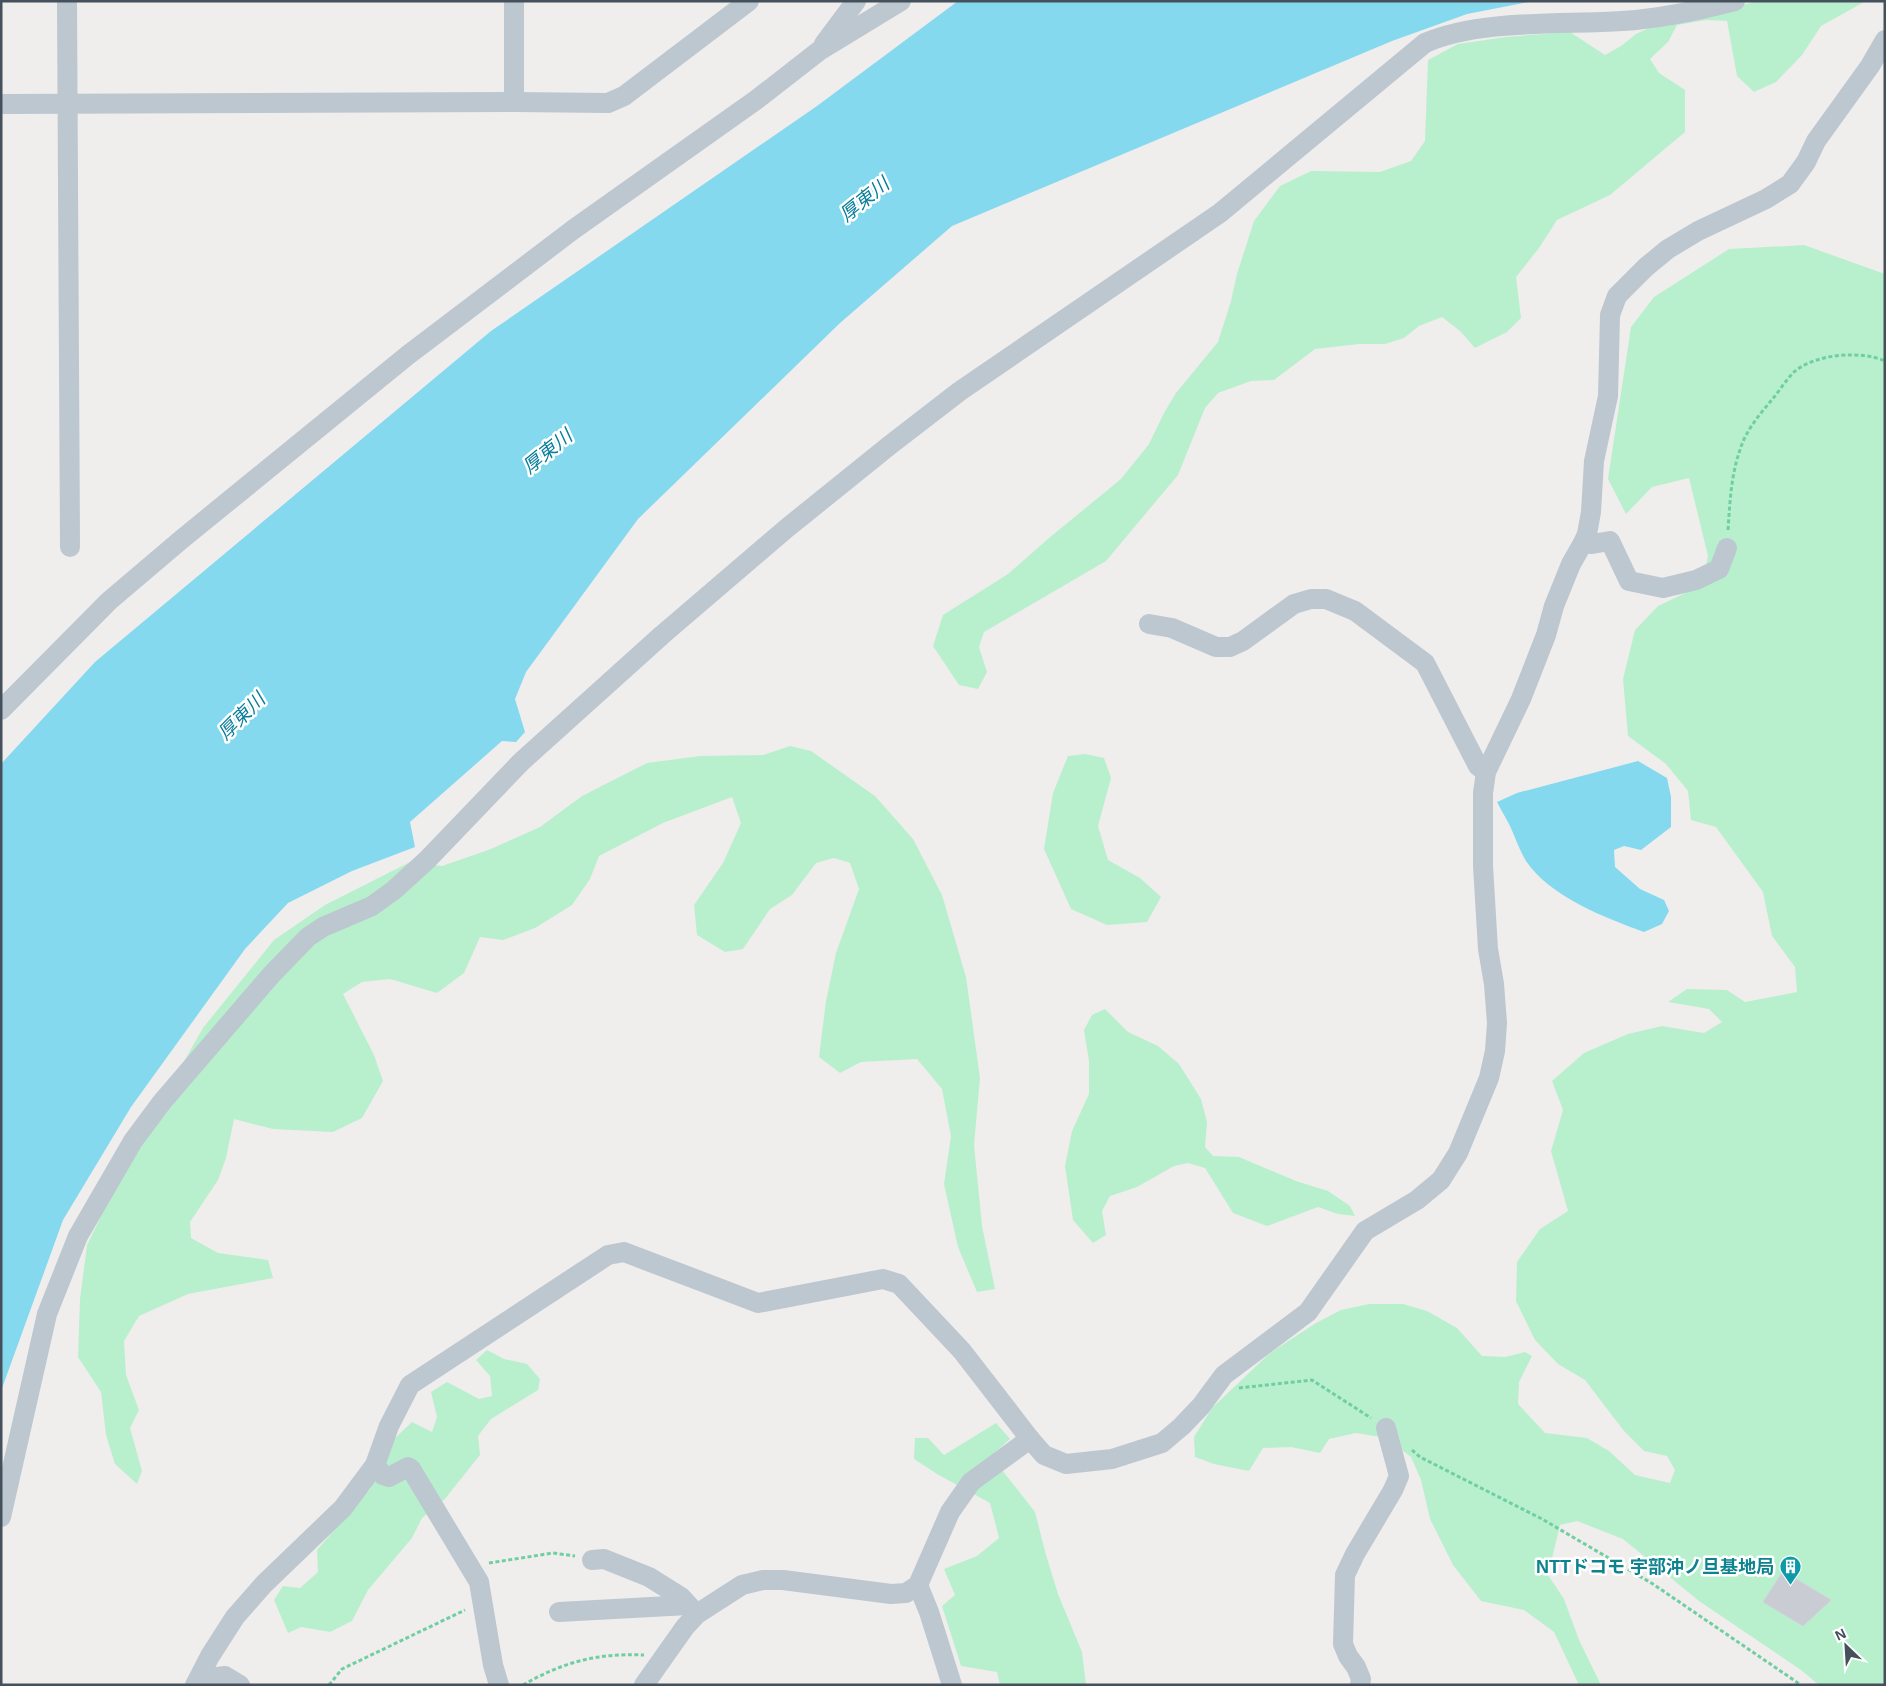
<svg xmlns="http://www.w3.org/2000/svg" width="1886" height="1686" viewBox="0 0 1886 1686" font-family="Helvetica,'Noto Sans JP',sans-serif">
<rect width="100%" height="100%" fill="#f0eded"/>
<!-- green -->
<g fill="#b8f0ce">
<polygon points="1758,1 1866,1 1821,26 1802,55 1776,82 1754,92 1737,76 1727,21 1706,20 1677,25 1668,42 1650,59 1659,73 1685,90 1685,132 1610,195 1557,220 1539,248 1516,277 1521,318 1507,332 1475,348 1460,331 1442,317 1419,326 1404,338 1385,344 1359,344 1315,349 1274,380 1251,381 1218,393 1205,408 1178,475 1106,561 984,632 979,647 987,672 978,689 959,685 933,646 943,615 1008,574 1049,538 1121,479 1149,444 1164,413 1176,393 1218,342 1231,301 1237,274 1254,221 1280,186 1311,171 1380,172 1411,161 1425,141 1428,60 1458,44 1506,37 1570,32 1605,55 1621,46 1636,34 1662,22 1714,12"/>
<polygon points="1804,245 1885,274 1885,1685 1819,1685 1801,1670 1699,1601 1623,1539 1577,1521 1560,1525 1548,1575 1564,1599 1579,1640 1601,1685 1579,1685 1554,1632 1524,1610 1481,1601 1453,1565 1430,1519 1421,1480 1411,1457 1386,1438 1356,1433 1329,1439 1320,1453 1291,1447 1263,1448 1249,1471 1214,1464 1195,1457 1194,1437 1212,1408 1270,1353 1316,1323 1341,1310 1369,1304 1403,1304 1427,1311 1457,1328 1482,1356 1505,1357 1525,1352 1532,1356 1519,1382 1518,1404 1545,1433 1587,1438 1609,1451 1635,1475 1670,1483 1675,1470 1667,1456 1644,1451 1624,1431 1585,1380 1558,1364 1535,1340 1516,1301 1517,1262 1540,1229 1568,1211 1551,1151 1563,1110 1552,1081 1584,1053 1628,1034 1662,1026 1704,1033 1722,1022 1709,1009 1668,1002 1687,989 1727,990 1745,1002 1797,992 1795,967 1772,936 1763,892 1716,827 1691,820 1688,791 1666,764 1628,736 1623,679 1635,630 1658,606 1702,585 1708,556 1689,478 1652,487 1626,514 1608,479 1631,327 1654,297 1729,249"/>
<polygon points="790,746 811,751 875,796 913,839 942,895 966,977 980,1078 974,1145 982,1226 995,1289 977,1292 958,1247 944,1184 951,1136 942,1089 917,1059 861,1062 840,1073 819,1057 826,1001 836,953 859,889 850,863 834,858 816,863 792,895 770,909 743,949 725,952 697,935 694,905 723,863 741,823 732,797 663,823 599,856 590,879 572,905 535,928 503,940 480,937 464,973 437,993 390,979 362,982 343,994 374,1055 383,1081 362,1118 333,1132 273,1129 234,1119 226,1158 218,1180 190,1222 191,1238 218,1253 268,1260 273,1278 188,1294 139,1316 124,1341 126,1375 139,1410 130,1428 142,1471 137,1484 115,1464 106,1435 101,1392 78,1357 80,1299 87,1245 131,1154 203,1028 274,940 325,905 410,862 442,866 491,849 540,827 582,796 647,763 700,756 763,755"/>
<polygon points="1085,754 1104,758 1111,778 1098,826 1108,860 1140,878 1161,897 1147,922 1107,925 1071,909 1044,849 1053,793 1068,756"/>
<polygon points="1105,1009 1128,1032 1158,1046 1179,1064 1201,1099 1207,1122 1205,1147 1213,1156 1239,1157 1296,1181 1328,1191 1350,1206 1355,1216 1338,1214 1318,1207 1267,1226 1233,1213 1205,1168 1188,1163 1174,1166 1137,1187 1110,1196 1102,1211 1106,1235 1093,1243 1073,1220 1065,1166 1072,1131 1089,1094 1089,1061 1084,1030 1092,1015"/>
<polygon points="487,1350 504,1359 527,1364 540,1379 538,1390 491,1419 478,1436 480,1455 444,1500 422,1518 412,1538 368,1590 352,1621 330,1632 301,1627 288,1633 274,1600 283,1586 300,1588 318,1572 317,1550 370,1489 395,1438 412,1422 432,1432 437,1417 431,1392 447,1382 479,1399 492,1396 490,1376 476,1360"/>
<polygon points="996,1423 1010,1439 991,1456 1035,1512 1046,1555 1058,1594 1082,1652 1086,1685 1000,1685 997,1672 961,1666 942,1606 955,1595 944,1569 977,1556 999,1538 990,1503 937,1474 914,1459 915,1438 928,1438 944,1455"/>
</g>
<!-- water -->
<g fill="#84d9ef">
<polygon points="958,1 1534,1 1467,14 1392,41 952,226 840,323 638,519 526,672 515,699 525,732 516,742 502,741 410,822 415,847 352,871 288,903 245,949 131,1107 63,1220 1,1391 1,764 95,662 491,331 817,106"/>
<path d="M 1638,761 L 1667,778 L 1671,797 L 1671,827 L 1641,850 L 1624,846 L 1614,850 L 1615,867 L 1640,889 L 1664,900 L 1669,911 L 1662,924 L 1644,932 C 1606,918 1550,897 1526,861 C 1520,851 1515,837 1510,826 C 1506,818 1501,810 1497,802 L 1517,793 Z"/>
</g>
<!-- building -->
<polygon fill="#c9ccd2" stroke="#d0d3d9" points="1783,1571 1831,1600 1803,1626 1763,1602"/>
<g fill="none" stroke-linecap="round" stroke-linejoin="round">
<!-- path -->
<g stroke="#6fcfa0" stroke-width="3" stroke-dasharray="4 2.5" stroke-linecap="butt">
<path d="M 1728,530 C 1730,501 1731,474 1741,447 C 1746,431 1759,415 1770,402 C 1778,393 1785,381 1794,372 C 1815,354 1860,350 1885,361"/>
<polyline points="1239,1388 1312,1380 1371,1418"/>
<polyline points="1412,1450 1420,1457 1542,1519 1653,1584 1801,1685"/>
<polyline points="489,1563 553,1553 575,1556"/>
<polyline points="329,1685 342,1669 465,1610"/>
<path d="M 523,1685 C 563,1662 597,1653 644,1655"/>
</g>
<!-- minor -->
<g stroke="#bcc7d0" stroke-width="20">
<polyline points="67,1 70,547"/>
<polyline points="514,1 514,102"/>
<polyline points="824,44 856,1"/>
<polyline points="1,104 514,102 608,103 624,96 749,1"/>
<polyline points="1583,543 1592,544 1610,541 1629,581 1663,588 1696,580 1719,569 1727,548"/>
<polyline points="1149,624 1172,628 1216,647 1230,647 1243,641 1294,604 1311,599 1326,599 1355,611 1425,663 1478,766 1486,772"/>
<polyline points="1,710 109,601 182,539 408,355 574,229 756,100 819,51 901,1"/>
<polyline points="375,1465 383,1475 389,1477 408,1467 411,1469 479,1582 493,1665 499,1685"/>
<path d="M 1,1517 L 47,1314 L 78,1236 L 133,1141 L 162,1102 L 272,974 L 308,937 L 323,927 L 372,906 L 394,890 L 427,860 L 521,762 L 662,635 L 787,528 L 890,445 L 960,391 L 1220,213 L 1425,43 C 1480,19 1562,25 1622,21 C 1658,19 1700,10 1735,1"/>
<polyline points="592,1560 604,1559 649,1577 681,1597 692,1609"/>
<polyline points="918,1585 929,1612 952,1685"/>
<polyline points="559,1612 688,1605"/>
<polyline points="195,1685 210,1656 235,1617 264,1584 343,1508 375,1465 389,1426 410,1385 608,1255 624,1252 758,1303 883,1279 899,1284 962,1351 1030,1439 1044,1455 1066,1464 1112,1459 1162,1443 1182,1426 1201,1406 1224,1375 1308,1312 1365,1231 1417,1200 1441,1180 1458,1153 1489,1078 1495,1051 1497,1023 1494,984 1488,949 1483,866 1483,793 1486,772 1521,699 1546,635 1554,606 1571,564 1583,543 1587,534 1591,512 1594,461 1608,396 1610,315 1617,296 1646,267 1668,249 1698,231 1766,199 1790,184 1806,162 1816,141 1870,66 1885,40"/>
<polyline points="205,1685 210,1678 225,1676 240,1685"/>
<polyline points="644,1685 685,1627 697,1614 742,1585 763,1580 783,1580 891,1594 906,1593 918,1585 950,1512 971,1482 1030,1439"/>
<polyline points="1360,1685 1361,1679 1356,1667 1348,1656 1343,1644 1345,1575 1355,1554 1393,1490 1399,1476 1386,1428"/>
</g>
</g>
<!-- icons -->
<defs>
<symbol id="building-pin" viewBox="-11 -11 22 30"><path d="M0 17L-7.5 6A9.5 9.5 0 1 1 7.5 6Z" fill="#0f9aa8" stroke="#fff"/><path d="M-4-6H4V6H1V3H-1V6H-4ZM-2.5-4.3h1.7v1.8h-1.7ZM.8-4.3h1.7v1.8H.8ZM-2.5-1h1.7V.8h-1.7ZM.8-1h1.7V.8H.8Z" fill="#fff"/></symbol>
</defs>
<g fill-rule="evenodd">
<use href="#building-pin" x="1778" y="1554" width="25" height="34"/>
</g>
<g text-anchor="middle" stroke-width="5" stroke-linejoin="round" paint-order="stroke">
<!-- culture labels -->
<g font-size="18" font-weight="bold" fill="#0d838f" stroke="#fff" text-anchor="end">
<text x="1774" y="1573">NTTドコモ 宇部沖ノ旦基地局</text>
</g>
<!-- water labels -->
<g font-size="19" font-style="italic" fill="#087e9c" stroke="#fff">
<text transform="translate(864 199) rotate(-39)" y="7">厚東川</text>
<text transform="translate(547 451) rotate(-39)" y="7">厚東川</text>
<text transform="translate(241 716) rotate(-45)" y="7">厚東川</text>
</g>
</g>
<!-- border -->
<rect width="1886" height="1686" fill="none" stroke="#44505b" stroke-width="5"/>
<!-- north arrow -->
<g transform="translate(1846 1646) rotate(335)" stroke="#ffffff" stroke-width="4" paint-order="stroke">
<path d="M0-4L9 19L0 12L-9 19Z" fill="#44505b"/>
<text y="-8" font-size="14" font-weight="bold" text-anchor="middle" fill="#44505b">N</text>
</g>
</svg>
